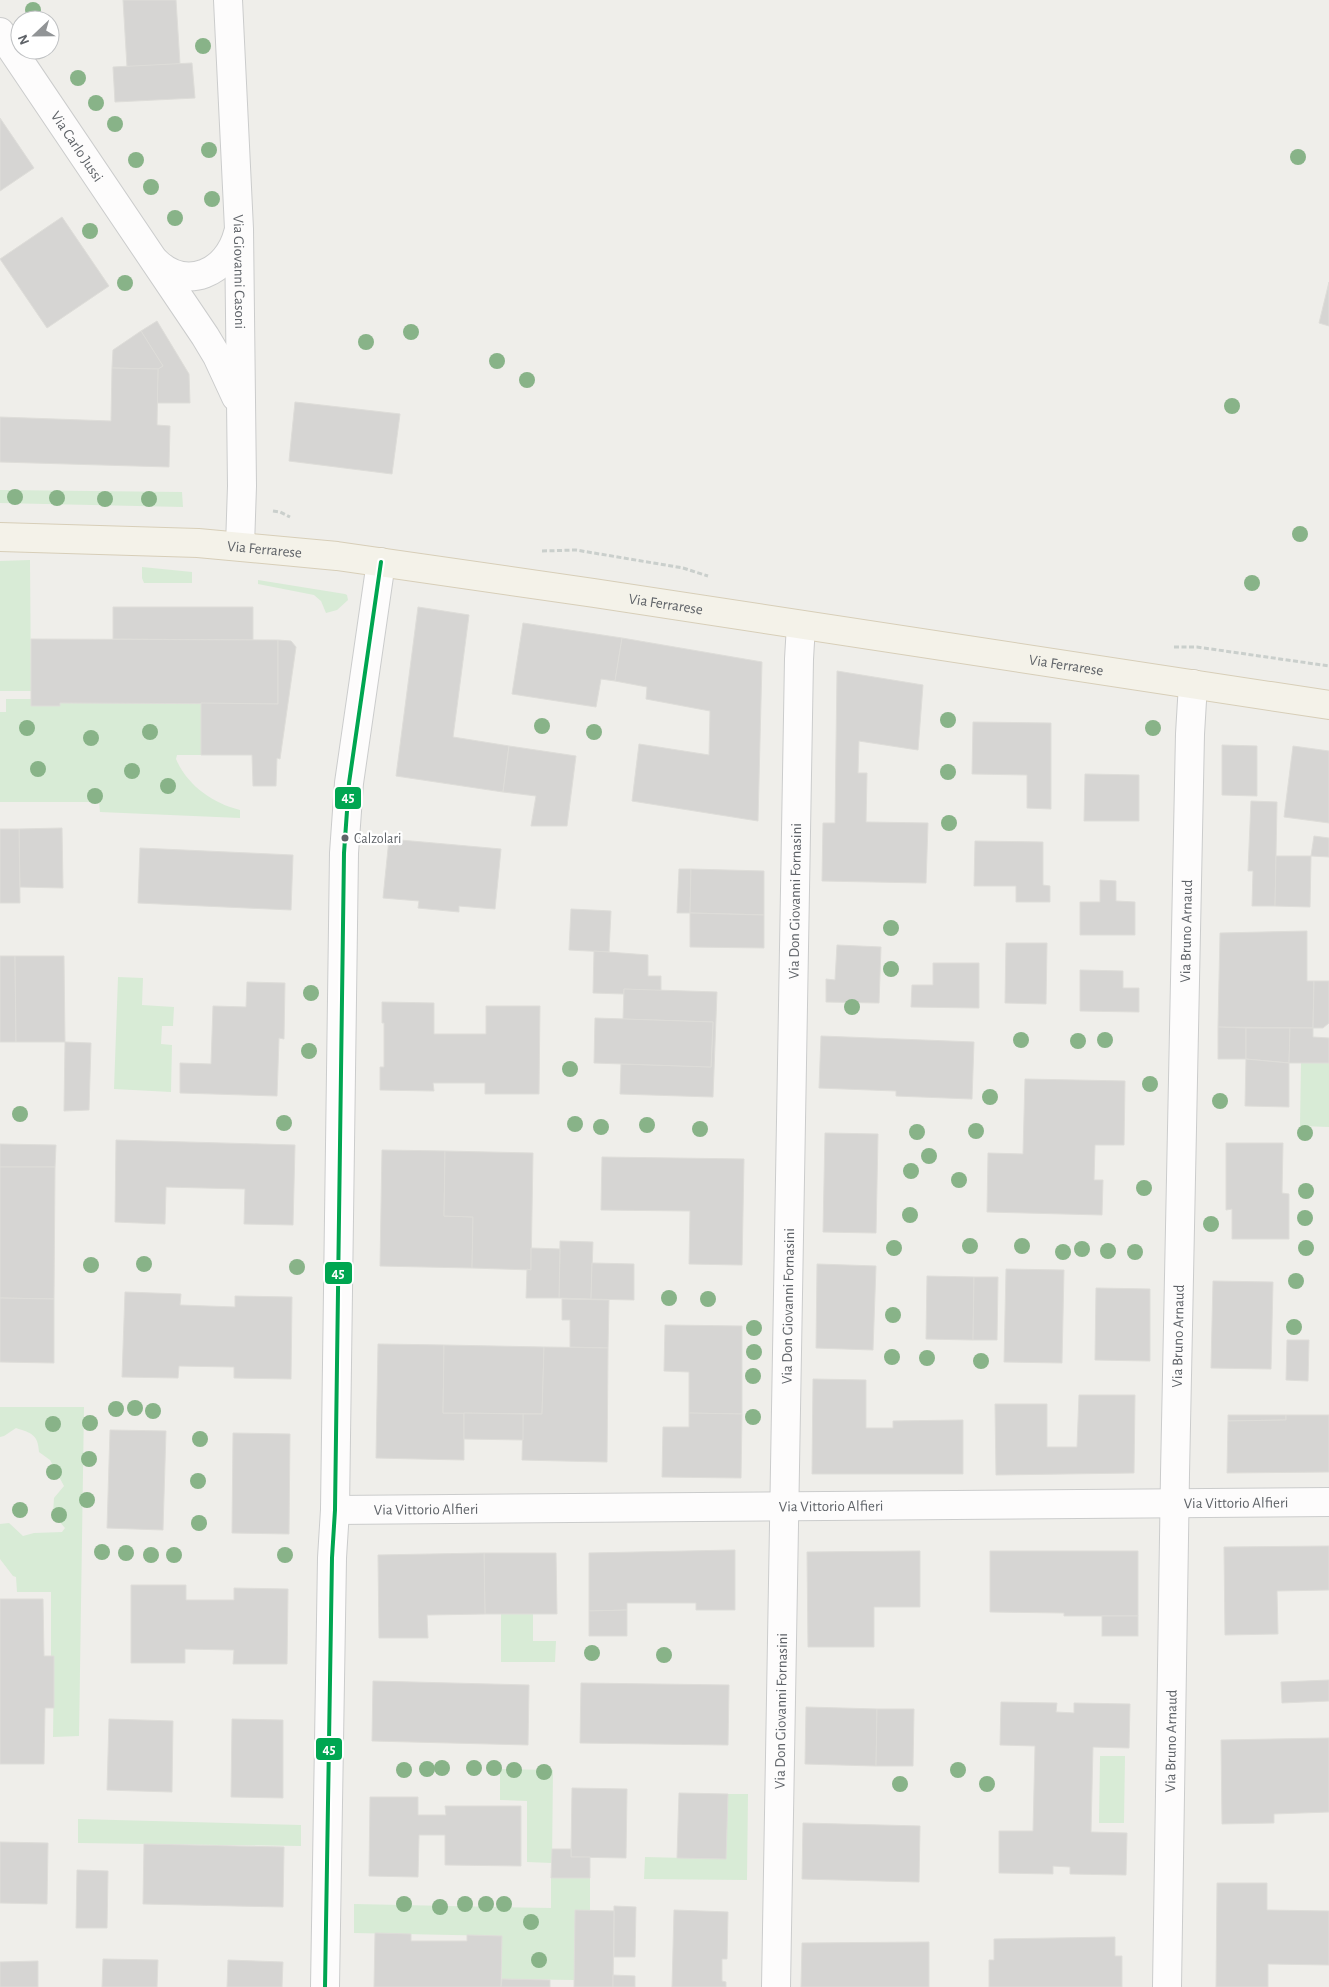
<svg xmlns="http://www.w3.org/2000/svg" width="1329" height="1987" viewBox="0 0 1329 1987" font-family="'Alegreya Sans',sans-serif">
<rect width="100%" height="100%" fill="#efeeea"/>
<!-- green -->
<g fill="#d8ebd6">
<polygon points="0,490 182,492 183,507 0,503"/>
<polygon points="30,560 31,691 0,691 0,561"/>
<polygon points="142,567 192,572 192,583 144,583 142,578"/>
<polygon points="258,580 345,594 347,595 348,600 337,610 326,613 321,601 314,595 258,584"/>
<path d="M 6,699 L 31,699 L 31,706 L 59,706 L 60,703 L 201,703 L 201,755 L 177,755 L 176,759 C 187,785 212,803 240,810 L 240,818 L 100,812 L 99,802 L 0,802 L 0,712 L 6,712 Z"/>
<polygon points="118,977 143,978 142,1005 174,1007 173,1026 162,1026 161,1044 172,1045 171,1092 114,1089"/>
<polygon points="1301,1063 1329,1063 1329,1127 1300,1126"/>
<path d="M 0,1407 L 84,1407 L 79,1736 L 53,1737 L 54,1656 L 51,1656 L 51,1592 L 17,1592 L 16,1577 L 13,1576 L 0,1559 L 0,1524 L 9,1523 L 23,1536 L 34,1533 L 62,1532 L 65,1528 L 53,1514 L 54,1498 L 64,1486 L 50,1460 L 39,1452 C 38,1434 31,1433 16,1428 L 4,1436 L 0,1437 Z"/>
<polygon points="501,1614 533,1614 533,1641 556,1641 555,1662 501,1662"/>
<polygon points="1100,1756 1125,1756 1124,1823 1099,1823"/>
<polygon points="500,1769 553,1770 552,1863 527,1862 527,1801 500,1800"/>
<polygon points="728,1794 748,1794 747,1880 644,1879 645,1857 726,1859"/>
<polygon points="78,1819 301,1825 301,1846 78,1843"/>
<polygon points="551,1878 590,1878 590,1911 574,1980 502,1979 502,1936 354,1933 354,1904 551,1908"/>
</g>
<!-- building -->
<g fill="#d6d5d3" stroke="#deddd9">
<polygon points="123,0 176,0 180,64 127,67"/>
<polygon points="192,63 195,98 115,102 113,67"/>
<polygon points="0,118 34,168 0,191"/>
<polygon points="62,217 109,286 47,328 0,259"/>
<polygon points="1329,282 1329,326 1319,323"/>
<polygon points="157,321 189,374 190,403 157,403 158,369 163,366 141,331"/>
<polygon points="141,331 163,366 158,369 112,368 113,350"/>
<polygon points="112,368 158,369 157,425 170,426 169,467 0,462 0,417 111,421"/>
<polygon points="295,402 400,414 392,474 289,461"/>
<polygon points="113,607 253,607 253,640 113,639"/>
<polygon points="418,607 469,615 453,737 509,746 503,792 396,776"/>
<polygon points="523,623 622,638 615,681 601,679 596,707 512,694"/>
<polygon points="622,638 762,662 758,821 632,801 639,744 709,755 710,711 646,699 647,687 615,681"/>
<polygon points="31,639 278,640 278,704 60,703 60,706 31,706"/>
<polygon points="278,640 291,641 296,647 280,759 277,758 276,786 253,786 252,755 201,755 201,703 278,704"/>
<polygon points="837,671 923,685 918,750 859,741 858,773 867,773 866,822 928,823 926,883 822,881 823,823 835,823"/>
<polygon points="973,722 1051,723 1051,809 1027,808 1027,775 972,774"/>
<polygon points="1222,745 1257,746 1257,796 1222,795"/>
<polygon points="509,746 576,756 567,826 531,826 536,796 503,792"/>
<polygon points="1293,746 1329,751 1329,823 1284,817"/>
<polygon points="1085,774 1139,775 1139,821 1084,821"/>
<polygon points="1251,801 1277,802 1275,906 1252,906 1253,871 1248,871"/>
<polygon points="62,828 63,888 20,887 19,829"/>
<polygon points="0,829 19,829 20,903 0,903"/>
<polygon points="1314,836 1329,838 1329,857 1311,856"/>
<polygon points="389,839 501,849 495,909 459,906 459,912 418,908 419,901 383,898"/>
<polygon points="975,841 1043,842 1043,885 1050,886 1050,902 1016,902 1016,886 974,886"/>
<polygon points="140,848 293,855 291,910 138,903"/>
<polygon points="1276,856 1311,856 1310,907 1275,906"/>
<polygon points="679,869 691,869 690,913 677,913"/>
<polygon points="691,869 764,871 764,915 690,913"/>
<polygon points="1100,880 1116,881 1116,901 1135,902 1135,935 1080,935 1080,902 1100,902"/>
<polygon points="571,909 611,911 609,952 569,950"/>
<polygon points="690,913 764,915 764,948 690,947"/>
<polygon points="1307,931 1307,981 1314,981 1313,1028 1218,1027 1220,933"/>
<polygon points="1006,943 1047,943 1046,1004 1005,1003"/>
<polygon points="837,945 881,947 879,1003 826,1002 826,979 835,980"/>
<polygon points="594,951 648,955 648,976 661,976 661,991 624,989 624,994 593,993"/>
<polygon points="0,956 15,956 16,1042 0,1042"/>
<polygon points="15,956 64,956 65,1042 16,1042"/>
<polygon points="933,963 979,963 979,1008 911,1007 912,985 933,985"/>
<polygon points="1080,970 1123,971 1123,988 1139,988 1139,1012 1080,1011"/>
<polygon points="1314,981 1329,981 1329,1023 1323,1028 1313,1028"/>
<polygon points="247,982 285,983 284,1039 279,1038 277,1096 180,1093 180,1063 211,1064 213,1006 246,1007"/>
<polygon points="624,989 717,992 713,1097 620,1094 621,1064 711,1067 713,1022 623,1019"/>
<polygon points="382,1002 434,1003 434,1034 486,1034 486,1006 540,1006 539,1094 485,1094 485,1083 433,1083 434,1091 380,1090 380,1067 384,1067 384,1023 382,1023"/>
<polygon points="595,1018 713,1022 711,1067 594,1063"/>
<polygon points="1218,1027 1246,1028 1246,1059 1218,1059"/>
<polygon points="1246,1028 1290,1028 1289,1063 1246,1059"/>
<polygon points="1290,1028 1313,1028 1313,1037 1329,1038 1329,1063 1289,1063"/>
<polygon points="821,1036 974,1042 972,1099 896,1096 896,1091 819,1088"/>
<polygon points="65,1042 91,1043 89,1110 64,1111"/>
<polygon points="1246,1059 1289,1063 1289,1107 1245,1106"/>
<polygon points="1025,1079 1125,1081 1124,1145 1095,1145 1094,1180 1103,1180 1102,1215 987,1212 988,1153 1023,1154"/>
<polygon points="825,1133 878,1134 876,1233 823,1232"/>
<polygon points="116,1140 295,1145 293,1225 244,1224 245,1189 166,1187 165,1224 115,1222"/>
<polygon points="1226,1143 1283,1143 1282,1193 1289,1194 1289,1239 1232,1239 1232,1209 1226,1210"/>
<polygon points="0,1144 56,1145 55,1167 0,1167"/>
<polygon points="382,1150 445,1151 444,1216 473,1217 472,1268 380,1266"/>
<polygon points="445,1151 533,1153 531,1270 472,1268 473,1217 444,1216"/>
<polygon points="602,1157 744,1159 742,1265 689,1264 690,1211 601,1210"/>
<polygon points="0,1167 55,1167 54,1299 0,1298"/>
<polygon points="560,1241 593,1242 591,1299 559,1298"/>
<polygon points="531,1248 560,1249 559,1298 526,1298 527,1269 531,1270"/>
<polygon points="592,1263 634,1264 634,1300 591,1299"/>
<polygon points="817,1264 876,1266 873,1350 816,1348"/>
<polygon points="1006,1269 1064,1270 1062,1363 1004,1362"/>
<polygon points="927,1276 974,1277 973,1340 926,1339"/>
<polygon points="974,1277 998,1277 997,1340 973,1340"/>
<polygon points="1213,1281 1273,1282 1271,1369 1211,1368"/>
<polygon points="1096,1288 1150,1289 1150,1361 1095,1360"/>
<polygon points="125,1292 181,1294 180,1305 235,1307 235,1296 292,1297 291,1379 234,1378 234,1367 179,1366 178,1378 122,1377"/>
<polygon points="0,1298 54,1299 54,1363 0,1362"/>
<polygon points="562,1299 609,1300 608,1348 570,1347 570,1320 562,1320"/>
<polygon points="665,1325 742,1326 742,1414 689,1413 689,1372 664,1371"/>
<polygon points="1287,1340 1309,1340 1308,1381 1286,1380"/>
<polygon points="378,1344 444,1345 443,1413 464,1413 464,1460 376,1458"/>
<polygon points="444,1345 544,1347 542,1414 443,1413"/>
<polygon points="544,1347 608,1348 607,1462 522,1460 523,1414 542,1414"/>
<polygon points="813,1379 866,1380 866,1428 893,1428 893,1421 963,1420 963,1474 812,1474"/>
<polygon points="1079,1395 1135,1395 1134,1473 996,1475 995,1404 1047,1404 1047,1447 1077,1447"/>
<polygon points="464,1413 523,1414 523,1440 464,1439"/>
<polygon points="689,1413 742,1414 741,1478 662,1477 663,1427 689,1427"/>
<polygon points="1228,1415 1286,1415 1286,1420 1228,1421"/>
<polygon points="1286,1415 1329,1415 1329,1472 1227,1473 1228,1421 1286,1420"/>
<polygon points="110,1430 166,1431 163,1530 107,1528"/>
<polygon points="233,1433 290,1434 289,1534 232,1533"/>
<polygon points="1329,1546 1329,1590 1277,1591 1278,1634 1225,1635 1224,1547"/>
<polygon points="735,1550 735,1610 696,1610 696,1603 627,1603 627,1610 589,1611 589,1553"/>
<polygon points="920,1551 920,1607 874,1607 874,1647 808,1647 807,1552"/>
<polygon points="990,1551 1138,1551 1138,1616 1064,1616 1064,1613 990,1612"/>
<polygon points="484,1553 556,1553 557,1614 485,1614"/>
<polygon points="484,1553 485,1614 427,1615 428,1638 379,1638 378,1555"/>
<polygon points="131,1585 186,1585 186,1600 234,1600 234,1588 288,1589 287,1664 233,1664 234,1650 185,1649 185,1663 131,1663"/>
<polygon points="0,1599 43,1599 44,1656 54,1656 54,1708 45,1708 44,1764 0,1764"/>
<polygon points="627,1610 627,1636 589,1636 589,1611"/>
<rect x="1102" y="1616" width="36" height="20"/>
<polygon points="1329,1680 1329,1701 1282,1703 1281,1682"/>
<polygon points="373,1681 529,1685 528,1745 372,1741"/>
<polygon points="581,1683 729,1685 728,1745 580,1743"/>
<polygon points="1001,1702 1057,1703 1056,1712 1074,1713 1074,1703 1130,1704 1129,1748 1093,1747 1091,1832 1127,1833 1126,1875 1070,1874 1070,1867 1053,1866 1053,1874 999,1873 999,1831 1033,1831 1035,1746 1000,1745"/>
<polygon points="806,1707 877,1709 876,1766 805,1764"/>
<polygon points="877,1709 914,1709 913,1766 876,1766"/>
<polygon points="109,1719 173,1721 172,1792 107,1790"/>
<polygon points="232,1719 283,1720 283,1798 231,1797"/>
<polygon points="1329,1738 1329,1812 1274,1814 1274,1823 1222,1824 1221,1740"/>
<polygon points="572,1788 627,1789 626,1858 571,1857"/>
<polygon points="679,1793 728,1794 726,1859 677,1858"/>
<polygon points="370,1797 418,1797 418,1815 446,1815 445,1806 521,1806 521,1866 445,1865 445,1835 419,1835 418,1877 369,1876"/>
<polygon points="803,1823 920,1826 919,1882 802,1879"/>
<polygon points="0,1842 48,1843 47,1904 0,1903"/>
<polygon points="144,1844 284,1847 283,1907 143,1904"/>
<polygon points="552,1849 571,1849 571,1857 590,1857 590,1878 551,1878"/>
<polygon points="77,1870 108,1871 107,1928 76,1928"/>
<polygon points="1217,1883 1267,1883 1267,1910 1329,1911 1329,1965 1268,1964 1268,1987 1216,1987"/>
<polygon points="614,1906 636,1907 635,1957 614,1957"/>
<polygon points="575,1910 614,1911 613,1987 574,1987"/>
<polygon points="674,1910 728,1912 727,1959 722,1959 722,1981 726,1982 726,1987 672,1987"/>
<polygon points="375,1933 411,1934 411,1941 467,1941 467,1935 502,1936 501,1987 374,1987"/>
<polygon points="1115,1937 1115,1956 1122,1956 1122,1987 989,1987 989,1960 994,1960 994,1939"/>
<polygon points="929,1942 929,1987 801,1987 802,1943"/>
<polygon points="103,1959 158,1960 157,1987 102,1987"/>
<polygon points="228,1960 283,1962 282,1987 227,1987"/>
<polygon points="38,1961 38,1987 0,1987 0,1962"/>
<polygon points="613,1975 635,1976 635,1987 613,1987"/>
<polygon points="502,1979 550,1980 550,1987 501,1987"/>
</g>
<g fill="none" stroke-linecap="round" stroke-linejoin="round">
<defs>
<g id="minor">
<path id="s1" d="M 228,0 L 239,229 L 242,486 L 240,546"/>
<path id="s2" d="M 0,32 L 205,336 L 217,356 L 236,397"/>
<path d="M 155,261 C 186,292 228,273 238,233"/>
<path id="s3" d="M 335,1510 L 1329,1502"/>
<polyline points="325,1987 332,1558 335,1510 344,853 349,783 381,562"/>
<path id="s4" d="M 776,1987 L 799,659 L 801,625"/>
<path id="s5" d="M 1167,1987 L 1175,1474 L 1190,734 L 1193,684"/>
</g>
<g id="major">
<path id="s6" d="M 0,537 L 198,543 L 337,556 L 594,593 L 1329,705"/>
</g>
</defs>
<!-- minor casing -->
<use href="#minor" stroke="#cbcccc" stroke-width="30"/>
<!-- major casing -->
<use href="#major" stroke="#d7ceb8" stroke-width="30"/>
<!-- path -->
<g stroke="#cacfcc" stroke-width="3" stroke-dasharray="5 2.5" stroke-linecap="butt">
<polyline points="273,511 280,512 290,517"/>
<polyline points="542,551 576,550 683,568 708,576"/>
<polyline points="1174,647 1197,647 1329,666"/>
</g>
<!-- minor -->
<use href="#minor" stroke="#fdfcfc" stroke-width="28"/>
<!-- major -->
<use href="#major" stroke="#f4f2e9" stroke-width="28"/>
<defs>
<polyline id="bus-1" points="325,1987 332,1558 335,1510 344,853 349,783 381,562"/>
</defs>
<!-- bus-1 casing -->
<use href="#bus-1" stroke="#fff" stroke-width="8"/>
<!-- bus-1 -->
<use href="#bus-1" stroke="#00a651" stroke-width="4"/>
</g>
<!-- trees -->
<g fill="#88b388">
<circle cx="33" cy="10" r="8"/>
<circle cx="203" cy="46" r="8"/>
<circle cx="78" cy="78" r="8"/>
<circle cx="96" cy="103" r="8"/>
<circle cx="115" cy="124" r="8"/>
<circle cx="209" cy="150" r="8"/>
<circle cx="1298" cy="157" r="8"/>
<circle cx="136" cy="160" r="8"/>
<circle cx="151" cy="187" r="8"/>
<circle cx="212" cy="199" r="8"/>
<circle cx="175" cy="218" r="8"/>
<circle cx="90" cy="231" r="8"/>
<circle cx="125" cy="283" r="8"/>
<circle cx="411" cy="332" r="8"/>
<circle cx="366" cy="342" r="8"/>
<circle cx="497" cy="361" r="8"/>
<circle cx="527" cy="380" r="8"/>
<circle cx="1232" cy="406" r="8"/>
<circle cx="15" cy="497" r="8"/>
<circle cx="57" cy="498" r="8"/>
<circle cx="105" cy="499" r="8"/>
<circle cx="149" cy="499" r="8"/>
<circle cx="1300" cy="534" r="8"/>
<circle cx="1252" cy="583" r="8"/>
<circle cx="948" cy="720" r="8"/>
<circle cx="542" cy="726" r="8"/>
<circle cx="27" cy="728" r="8"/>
<circle cx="1153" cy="728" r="8"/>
<circle cx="150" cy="732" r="8"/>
<circle cx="594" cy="732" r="8"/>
<circle cx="91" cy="738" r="8"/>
<circle cx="38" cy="769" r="8"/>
<circle cx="132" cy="771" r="8"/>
<circle cx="948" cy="772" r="8"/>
<circle cx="168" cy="786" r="8"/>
<circle cx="95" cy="796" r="8"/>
<circle cx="949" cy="823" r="8"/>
<circle cx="891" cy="928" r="8"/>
<circle cx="891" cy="969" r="8"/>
<circle cx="311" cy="993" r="8"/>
<circle cx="852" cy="1007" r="8"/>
<circle cx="1021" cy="1040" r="8"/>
<circle cx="1105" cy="1040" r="8"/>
<circle cx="1078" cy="1041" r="8"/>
<circle cx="309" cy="1051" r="8"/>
<circle cx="570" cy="1069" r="8"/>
<circle cx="1150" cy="1084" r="8"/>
<circle cx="990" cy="1097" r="8"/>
<circle cx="1220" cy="1101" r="8"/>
<circle cx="20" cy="1114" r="8"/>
<circle cx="284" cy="1123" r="8"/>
<circle cx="575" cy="1124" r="8"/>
<circle cx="647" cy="1125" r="8"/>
<circle cx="601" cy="1127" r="8"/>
<circle cx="700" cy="1129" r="8"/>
<circle cx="976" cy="1131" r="8"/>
<circle cx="917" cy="1132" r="8"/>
<circle cx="1305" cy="1133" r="8"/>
<circle cx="929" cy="1156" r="8"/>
<circle cx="911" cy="1171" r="8"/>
<circle cx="959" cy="1180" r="8"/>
<circle cx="1144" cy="1188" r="8"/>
<circle cx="1306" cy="1191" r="8"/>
<circle cx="910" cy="1215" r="8"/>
<circle cx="1305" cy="1218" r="8"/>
<circle cx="1211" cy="1224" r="8"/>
<circle cx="970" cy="1246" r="8"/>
<circle cx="1022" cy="1246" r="8"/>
<circle cx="894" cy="1248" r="8"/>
<circle cx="1306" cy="1248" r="8"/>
<circle cx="1082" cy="1249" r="8"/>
<circle cx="1108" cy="1251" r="8"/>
<circle cx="1063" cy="1252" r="8"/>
<circle cx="1135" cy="1252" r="8"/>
<circle cx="144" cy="1264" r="8"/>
<circle cx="91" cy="1265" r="8"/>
<circle cx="297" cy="1267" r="8"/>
<circle cx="1296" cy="1281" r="8"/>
<circle cx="669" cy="1298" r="8"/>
<circle cx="708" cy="1299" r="8"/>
<circle cx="893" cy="1315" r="8"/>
<circle cx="1294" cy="1327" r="8"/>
<circle cx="754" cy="1328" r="8"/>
<circle cx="754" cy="1352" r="8"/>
<circle cx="892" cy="1357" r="8"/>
<circle cx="927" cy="1358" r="8"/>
<circle cx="981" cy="1361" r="8"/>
<circle cx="753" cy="1376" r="8"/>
<circle cx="135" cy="1408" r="8"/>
<circle cx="116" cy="1409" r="8"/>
<circle cx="153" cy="1411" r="8"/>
<circle cx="753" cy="1417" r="8"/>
<circle cx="90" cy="1423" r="8"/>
<circle cx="53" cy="1424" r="8"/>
<circle cx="200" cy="1439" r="8"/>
<circle cx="89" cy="1459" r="8"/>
<circle cx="54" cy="1472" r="8"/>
<circle cx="198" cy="1481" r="8"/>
<circle cx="87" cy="1500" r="8"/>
<circle cx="20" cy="1510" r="8"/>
<circle cx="59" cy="1515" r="8"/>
<circle cx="199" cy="1523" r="8"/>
<circle cx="102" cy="1552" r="8"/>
<circle cx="126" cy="1553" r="8"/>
<circle cx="151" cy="1555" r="8"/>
<circle cx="174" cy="1555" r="8"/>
<circle cx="285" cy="1555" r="8"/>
<circle cx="592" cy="1653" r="8"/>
<circle cx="664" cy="1655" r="8"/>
<circle cx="442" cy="1768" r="8"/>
<circle cx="474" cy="1768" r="8"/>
<circle cx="494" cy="1768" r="8"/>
<circle cx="427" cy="1769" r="8"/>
<circle cx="404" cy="1770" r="8"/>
<circle cx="514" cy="1770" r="8"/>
<circle cx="958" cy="1770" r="8"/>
<circle cx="544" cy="1772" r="8"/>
<circle cx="900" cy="1784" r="8"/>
<circle cx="987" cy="1784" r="8"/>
<circle cx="404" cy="1904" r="8"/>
<circle cx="465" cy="1904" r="8"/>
<circle cx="486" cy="1904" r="8"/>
<circle cx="504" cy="1904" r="8"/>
<circle cx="440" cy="1907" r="8"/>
<circle cx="531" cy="1922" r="8"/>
<circle cx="539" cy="1960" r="8"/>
</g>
<!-- markers -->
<circle fill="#5f6368" stroke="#fff" stroke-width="2" cx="345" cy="838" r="4.5"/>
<g text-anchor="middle" stroke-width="4.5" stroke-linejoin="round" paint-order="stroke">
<!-- bus labels -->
<g font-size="14" fill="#5f6368" stroke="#fff" text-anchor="start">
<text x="354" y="843">Calzolari</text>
</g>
<!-- street labels -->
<g font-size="15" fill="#5f6368" stroke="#fff">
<text dy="5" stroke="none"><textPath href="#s2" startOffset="138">Via Carlo Jussi</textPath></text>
<text dy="5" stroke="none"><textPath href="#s1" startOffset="272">Via Giovanni Casoni</textPath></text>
<text dy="5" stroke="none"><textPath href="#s6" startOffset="265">Via Ferrarese</textPath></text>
<text dy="5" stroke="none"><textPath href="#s6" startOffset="670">Via Ferrarese</textPath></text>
<text dy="5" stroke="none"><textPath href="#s6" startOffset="1075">Via Ferrarese</textPath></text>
<text dy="5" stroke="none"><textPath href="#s4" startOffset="1086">Via Don Giovanni Fornasini</textPath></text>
<text dy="5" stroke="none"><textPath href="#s5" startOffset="1056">Via Bruno Arnaud</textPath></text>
<text dy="5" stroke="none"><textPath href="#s4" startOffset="681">Via Don Giovanni Fornasini</textPath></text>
<text dy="5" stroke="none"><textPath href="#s5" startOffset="651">Via Bruno Arnaud</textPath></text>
<text dy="5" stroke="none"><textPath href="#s3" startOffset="901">Via Vittorio Alfieri</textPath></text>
<text dy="5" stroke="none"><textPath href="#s3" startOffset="496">Via Vittorio Alfieri</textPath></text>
<text dy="5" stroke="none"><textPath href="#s3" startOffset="91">Via Vittorio Alfieri</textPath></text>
<text dy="5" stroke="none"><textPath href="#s4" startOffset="276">Via Don Giovanni Fornasini</textPath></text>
<text dy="5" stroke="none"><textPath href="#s5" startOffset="246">Via Bruno Arnaud</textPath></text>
</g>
</g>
<g stroke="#fff" stroke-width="2">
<rect x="334" y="786" width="28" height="24" rx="5" fill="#00a651"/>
<rect x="324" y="1261" width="29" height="24" rx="5" fill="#00a651"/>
<rect x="315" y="1737" width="28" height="24" rx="5" fill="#00a651"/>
</g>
<g font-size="14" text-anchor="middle" font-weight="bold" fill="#fff">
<text x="348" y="802">45</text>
<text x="338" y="1278">45</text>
<text x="329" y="1754">45</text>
</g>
<!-- north arrow -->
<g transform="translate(35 35) rotate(248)"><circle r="24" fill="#ffffff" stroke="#bfc1c3"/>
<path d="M0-4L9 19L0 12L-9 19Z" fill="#919496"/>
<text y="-8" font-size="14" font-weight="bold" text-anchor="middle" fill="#5f6368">N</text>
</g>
</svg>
